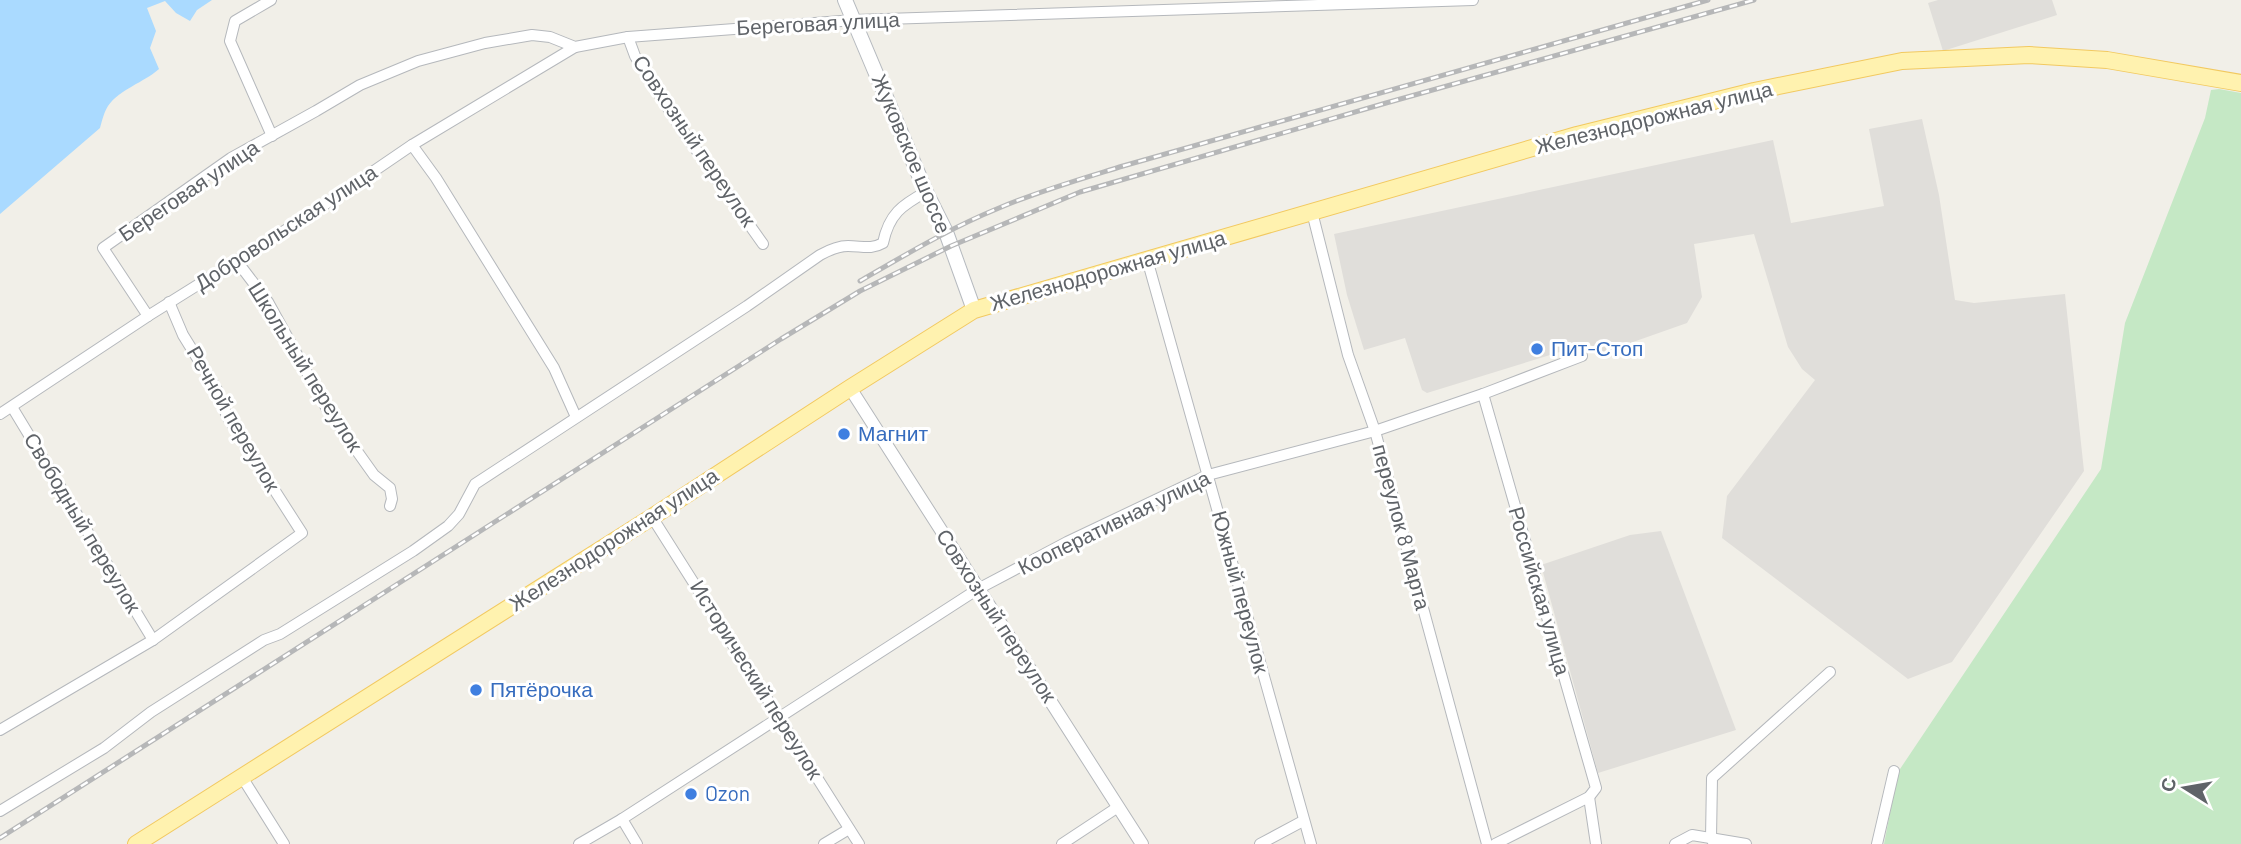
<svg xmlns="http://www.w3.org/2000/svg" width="2241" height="844" viewBox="0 0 2241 844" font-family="Barlow,sans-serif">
<rect width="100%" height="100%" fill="#f1efe8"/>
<!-- industrial -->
<g fill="#e0deda">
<polygon points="1938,0 2052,0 2057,15 1943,51 1928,3"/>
<polygon points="1922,119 1939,195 1955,300 1974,303 2065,294 2084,471 1952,662 1908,679 1722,538 1727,496 1815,380 1802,369 1788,347 1754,234 1694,244 1702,297 1687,323 1599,354 1589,343 1427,393 1422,390 1405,338 1364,350 1347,295 1334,234 1773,140 1791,223 1884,206 1869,129"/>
<polygon points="1661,531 1736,730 1598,773 1541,565 1630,535"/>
</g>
<!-- green -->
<polygon fill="#c5e8c5" points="2219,89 2241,93 2241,844 1884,844 1898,772 2101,469 2125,323 2205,118 2211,90"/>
<!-- water -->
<path fill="#aadaff" d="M 0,0 L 212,0 L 197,10 L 190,21 L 176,13 L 165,1 L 147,8 L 156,31 L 150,48 L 159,69 C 143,83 120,89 108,106 C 104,112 102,121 100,128 L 0,214 Z"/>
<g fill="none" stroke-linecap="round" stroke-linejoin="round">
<defs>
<g id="minor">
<polyline points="271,0 235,21 230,41 272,136"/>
<polyline points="628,37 635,56 680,127 763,244"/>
<polyline points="412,145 436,178 554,368 576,417"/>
<polyline points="1312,212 1348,355 1375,431 1487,844"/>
<polyline points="1147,259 1311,844"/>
<polyline points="236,260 268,302 327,409 374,475 390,488 392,499 390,506"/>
<polyline points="148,316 103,248 231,158 316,111 360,85 418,61 485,43 532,35 550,37 575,47 628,37 854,20 1473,0"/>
<polyline points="1483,394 1596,788 1589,797 1495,844"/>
<polyline points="12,407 153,640"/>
<polyline points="0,414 148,316 308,216 412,145 575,47"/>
<polyline points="652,517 859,844"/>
<polyline points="0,730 153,640 302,533 227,416 217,390 183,335 169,302"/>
<polyline points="242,777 284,844"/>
<polyline points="1589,797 1596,844"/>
<path d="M 0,811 L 104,748 L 151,712 L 264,640 L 280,634 L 413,551 L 448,526 L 459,514 L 475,484 L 747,306 L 820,255 C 829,250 838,246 848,246 C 862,246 871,250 883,243 C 889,214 902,205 926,192"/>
<polyline points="622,819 637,844"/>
<polyline points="579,844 622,819 978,589 1067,542 1208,475 1375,431 1483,394 1582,356"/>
<polyline points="824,844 849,829"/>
<polyline points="1062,844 1118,807"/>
<polyline points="1260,844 1303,821"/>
<polyline points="1675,844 1692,835 1746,844"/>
<polyline points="1714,844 1711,838 1712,778 1830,672"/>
<polyline points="1877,844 1894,771"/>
</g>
<polyline id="tertiary" points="850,388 1142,844"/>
<polyline id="secondary" points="845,0 926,192 946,232 974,310"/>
<polyline id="primary" points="136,844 652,517 850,388 974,310 1577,135 1754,91 1902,61 2029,55 2107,60 2241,83"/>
</defs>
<!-- minor casing -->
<use href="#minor" stroke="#b5b8bc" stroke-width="12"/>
<!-- tertiary casing -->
<use href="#tertiary" stroke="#b5b8bc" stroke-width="14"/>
<!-- secondary casing -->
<use href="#secondary" stroke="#b6babf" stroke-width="16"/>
<!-- primary casing -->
<use href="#primary" stroke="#f2c960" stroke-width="18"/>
<!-- minor -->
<use href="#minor" stroke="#fff" stroke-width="10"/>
<!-- tertiary -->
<use href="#tertiary" stroke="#fff" stroke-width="12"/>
<!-- secondary -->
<use href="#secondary" stroke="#fff" stroke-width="14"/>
<!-- primary -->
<use href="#primary" stroke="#fff2af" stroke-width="16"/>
<defs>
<g id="rail">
<path d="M 860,281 C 905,255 950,228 999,208 C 1039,191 1081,179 1123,166 L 1708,0"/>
<polyline points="0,838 781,339 860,291 951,246 1080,192 1386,103 1754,0"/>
</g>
</defs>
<!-- rail casing -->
<use href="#rail" stroke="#b6b7b8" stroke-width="5"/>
<!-- rail -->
<use href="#rail" stroke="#fff" stroke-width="2.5" stroke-dasharray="8" stroke-linecap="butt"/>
</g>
<!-- markers -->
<g fill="#3f7fe0" stroke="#fff" stroke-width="2.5">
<circle cx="1537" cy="349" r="7"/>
<circle cx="844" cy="434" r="7"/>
<circle cx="476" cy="690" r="7"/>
<circle cx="691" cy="794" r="7"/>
</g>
<g text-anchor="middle" stroke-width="6" stroke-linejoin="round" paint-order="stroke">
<!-- street labels -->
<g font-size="21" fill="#5f6368" stroke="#fff">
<text transform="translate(818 24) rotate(-3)" y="7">Береговая улица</text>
<text transform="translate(1654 118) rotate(-14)" y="7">Железнодорожная улица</text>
<text transform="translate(694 141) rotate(56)" y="7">Совхозный переулок</text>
<text transform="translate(911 154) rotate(67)" y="7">Жуковское шоссе</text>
<text transform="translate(189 191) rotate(-34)" y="7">Береговая улица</text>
<text transform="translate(286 228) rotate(-33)" y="7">Добровольская улица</text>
<text transform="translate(1108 271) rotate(-16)" y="7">Железнодорожная улица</text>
<text transform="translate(305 367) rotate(58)" y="7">Школьный переулок</text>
<text transform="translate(233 419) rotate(60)" y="7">Речной переулок</text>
<text transform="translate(82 523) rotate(59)" y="7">Свободный переулок</text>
<text transform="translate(1114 523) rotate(-26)" y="7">Кооперативная улица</text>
<text transform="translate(1401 527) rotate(75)" y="7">переулок 8 Марта</text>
<text transform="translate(614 540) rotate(-33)" y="7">Железнодорожная улица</text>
<text transform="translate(1539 591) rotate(74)" y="7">Российская улица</text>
<text transform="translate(1240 592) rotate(75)" y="7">Южный переулок</text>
<text transform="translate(996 616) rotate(57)" y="7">Совхозный переулок</text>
<text transform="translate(756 680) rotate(58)" y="7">Исторический переулок</text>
</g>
<!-- shop labels -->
<g font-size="21" fill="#366cbe" stroke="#fff" text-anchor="start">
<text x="1551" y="356">Пит-Стоп</text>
<text x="858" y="441">Магнит</text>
<text x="490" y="697">Пятёрочка</text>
<text x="705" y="801">Ozon</text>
</g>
</g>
<!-- north arrow -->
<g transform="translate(2185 788) rotate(281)" stroke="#ffffff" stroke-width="5" paint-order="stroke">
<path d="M0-5L12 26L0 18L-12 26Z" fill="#5f6368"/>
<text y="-10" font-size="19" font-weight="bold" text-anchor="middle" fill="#5f6368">С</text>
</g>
</svg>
